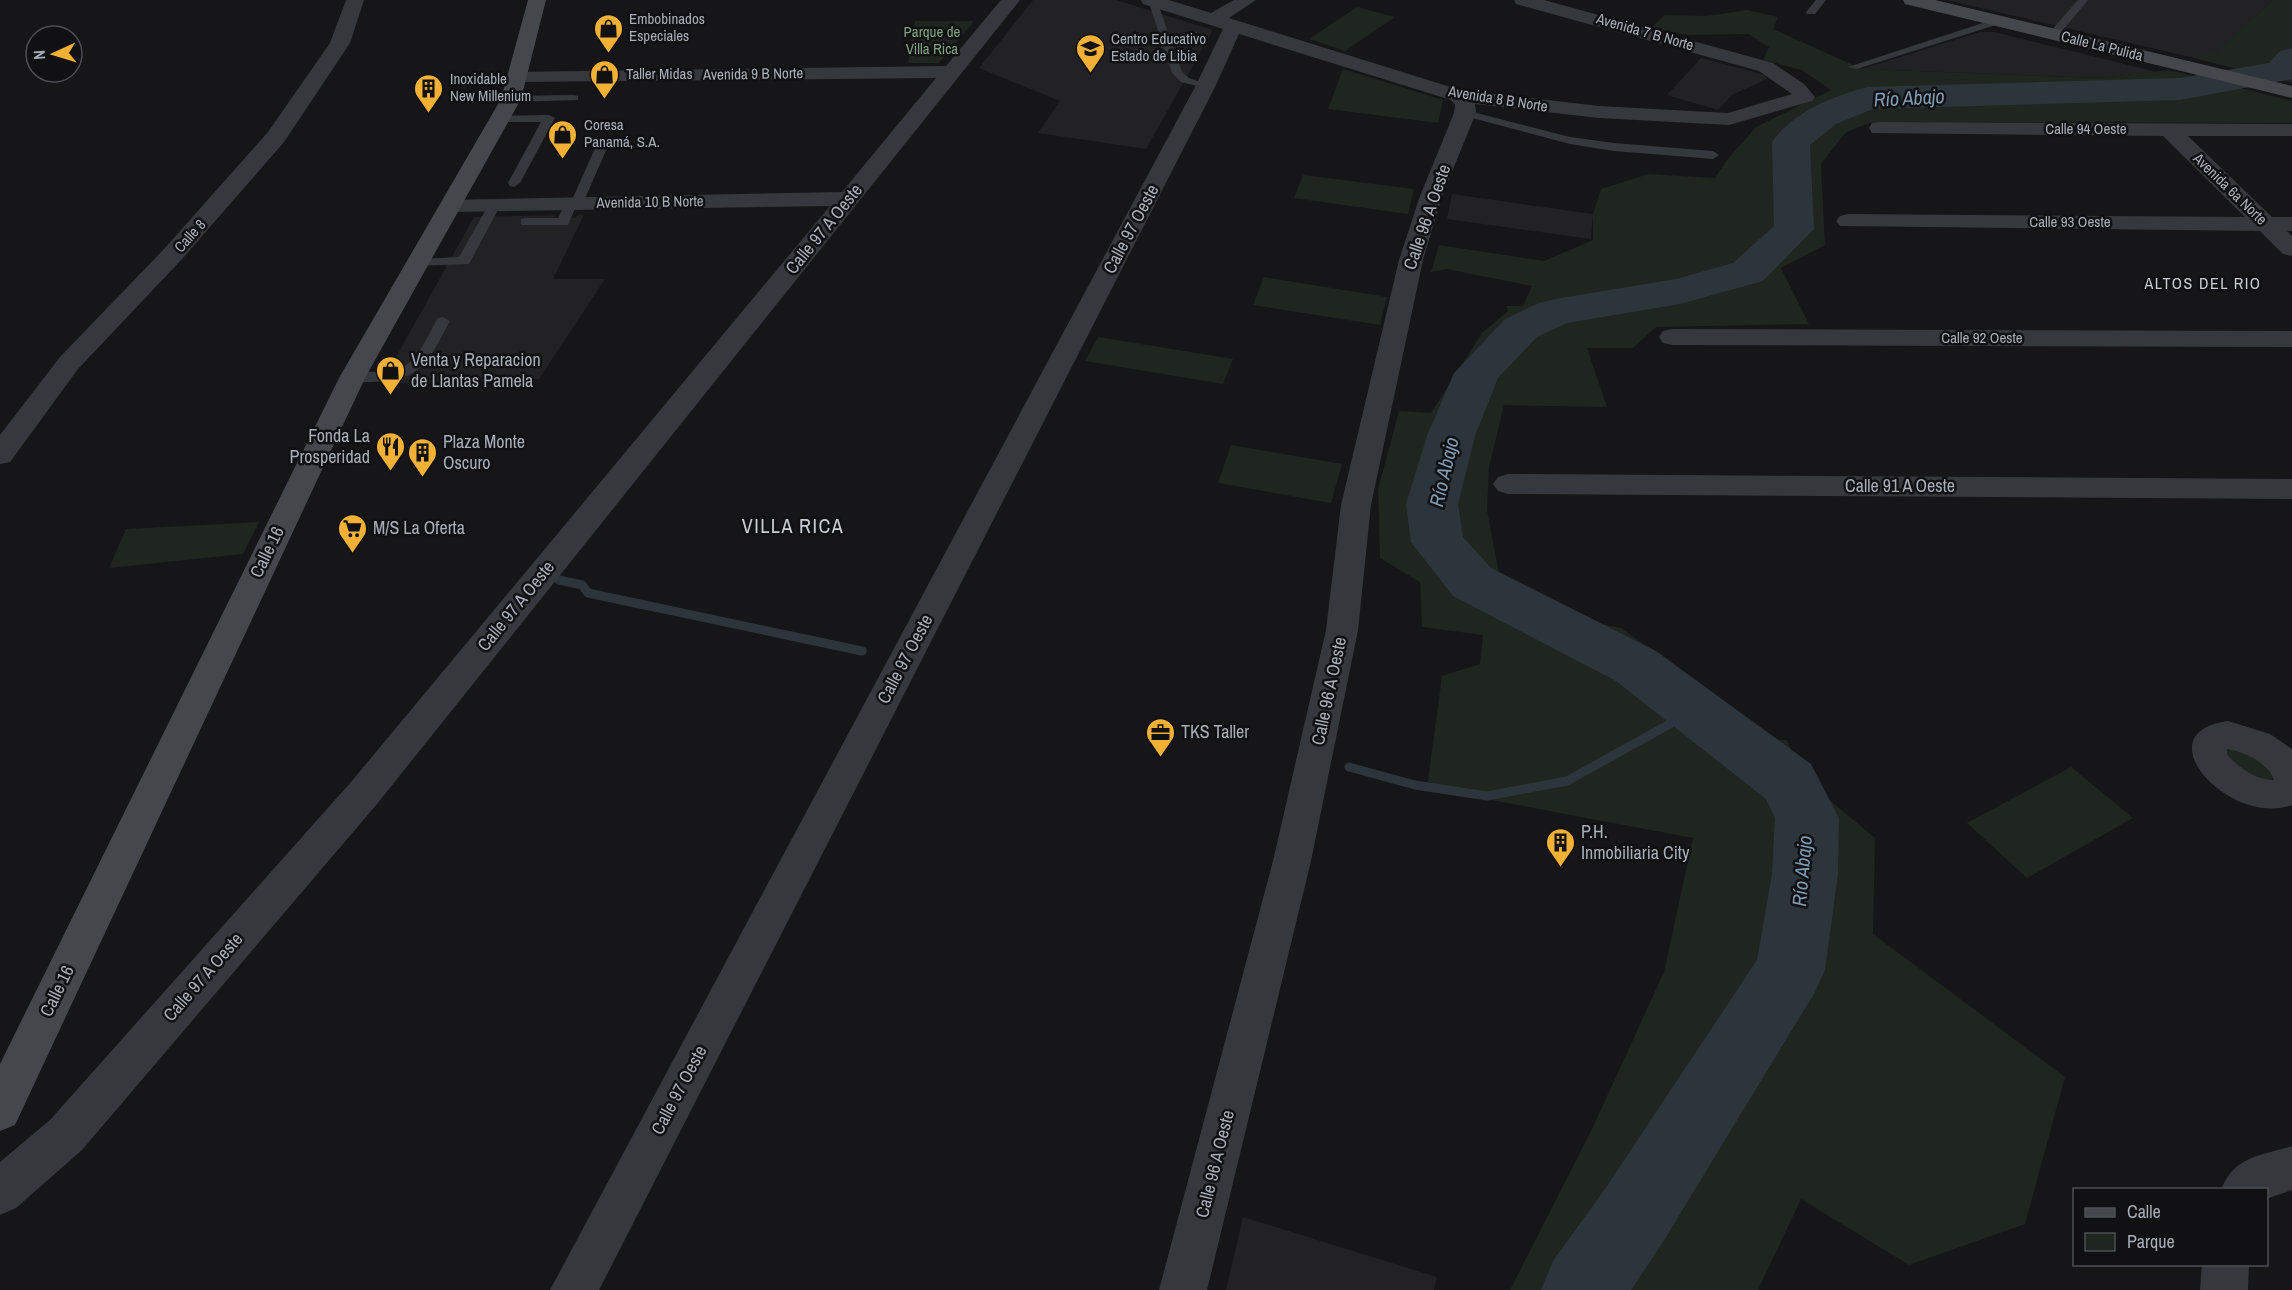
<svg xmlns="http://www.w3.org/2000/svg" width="2292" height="1290" viewBox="0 0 2292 1290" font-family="'Archivo Narrow',sans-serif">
<rect width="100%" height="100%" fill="#161618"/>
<!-- built -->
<g fill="#222225">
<polygon points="1033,0 1116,0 1213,30 1146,149 1038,133 1060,101 979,68"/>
<polygon points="1946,0 2273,0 2215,53 2190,57"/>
<polygon points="1980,32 1995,32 2157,72 2099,78 1862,69"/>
<polygon points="1701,58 1765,75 1767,79 1732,95 1718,110 1667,95"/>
<polygon points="1452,194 1593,214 1591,239 1447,219"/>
<polygon points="555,215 554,218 576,218 577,215 584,215 553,279 605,279 539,379 381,384 474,217"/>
<polygon points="1243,1217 1437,1277 1434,1290 1226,1290"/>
</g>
<!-- green -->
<g fill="#1e261f">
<polygon points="2273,0 2292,0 2292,83 2190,57 2215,52"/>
<polygon points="1357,7 1395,17 1345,51 1309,39"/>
<polygon points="1747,10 1778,17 1773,29 1862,69 2099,78 2169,70 2292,101 2292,123 1912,122 1870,123 1846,132 1821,164 1825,245 1781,268 1809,324 1656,327 1633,348 1587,348 1607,407 1504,405 1489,467 1487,510 1502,589 1552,614 1621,628 1779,740 1787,740 1803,778 1875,838 1873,934 2065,1077 2025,1224 1909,1265 1801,1199 1758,1290 1510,1290 1592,1129 1664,972 1693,838 1427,788 1442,676 1480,664 1483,635 1422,627 1420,582 1380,558 1378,489 1399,411 1431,413 1482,333 1508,311 1506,306 1523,306 1532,286 1446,269 1431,272 1439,245 1544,261 1593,240 1593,214 1601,189 1648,174 1715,178 1727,160 1756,127 1831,90 1802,70 1763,60 1769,47 1748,34 1688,35 1651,28 1665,15 1707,16"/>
<polygon points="915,21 974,21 939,63 908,63"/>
<polygon points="1343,69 1443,100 1438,123 1328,109"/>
<polygon points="1303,175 1414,189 1408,214 1294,198"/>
<polygon points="1264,277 1387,297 1380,325 1253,305"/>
<polygon points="1098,337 1233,359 1223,384 1085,361"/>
<polygon points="1231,445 1342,464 1331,503 1218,483"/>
<polygon points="259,522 243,554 109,568 126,529"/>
<polygon points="2230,747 2260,755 2273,777 2270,781 2256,782 2224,754"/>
<polygon points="2071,767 2133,818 2027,878 1967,823"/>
</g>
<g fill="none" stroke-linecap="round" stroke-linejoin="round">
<!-- stream -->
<g stroke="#2c353c" stroke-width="9">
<polyline points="559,580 582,585 588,593 862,651"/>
<polyline points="1349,767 1415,785 1487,796 1567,781 1695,710"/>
</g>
<!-- river -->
<path fill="#2c353c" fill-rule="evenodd" d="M 2292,48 L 2292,79 L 2180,100 L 1873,109 L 1836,124 L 1810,145 L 1814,229 L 1763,281 L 1680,304 L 1567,323 L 1537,337 L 1498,378 L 1475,436 L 1458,504 L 1463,537 L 1491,568 L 1656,651 L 1811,764 L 1839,818 L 1838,874 L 1825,970 L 1815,992 L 1663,1242 L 1631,1290 L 1541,1290 L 1553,1261 L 1607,1186 L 1757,960 L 1772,874 L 1775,818 L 1766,799 L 1616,681 L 1453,596 L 1411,542 L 1406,504 L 1427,436 L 1454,373 L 1505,319 L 1539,303 L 1555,299 L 1676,279 L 1733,263 L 1774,226 L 1772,142 C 1793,112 1833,96 1868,87 L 2180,78 L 2269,63 L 2280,51 Z"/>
<!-- service -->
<g fill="#37383d" fill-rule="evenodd">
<polygon points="1148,0 1157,1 1182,72 1189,78 1209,85 1209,89 1181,82 1172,73"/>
<polygon points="1816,0 1826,0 1815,14 1807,14 1806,12"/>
<polygon points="2078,0 2088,0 2058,36 2050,36 2050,32"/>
<polygon points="1998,18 2003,21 2002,23 1857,69 1848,67"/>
<polygon points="574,95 578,96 578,100 511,102 505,99 511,96"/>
<polygon points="1465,110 1570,137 1614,143 1713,151 1719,155 1713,159 1614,151 1570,144 1461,115 1461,111"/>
<polygon points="549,115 555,118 520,183 514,187 510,186 508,183 541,122 501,122 495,119 501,116"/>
<polygon points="602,142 608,146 583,203 576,206 568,225 521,225 521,219 526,218 558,218 567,200 572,200 596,146"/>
<polygon points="495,200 501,204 469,264 414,266 412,263 419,259 459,257 489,204"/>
<path d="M 443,317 L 450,321 C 427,363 423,380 371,382 C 362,382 351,385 345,378 C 354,367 388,376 403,367 C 420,358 428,334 438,318 Z"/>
</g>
<!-- minor -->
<g fill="#37383d" fill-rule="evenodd">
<polygon points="346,0 364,0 350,43 284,142 183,258 78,369 10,462 0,464 0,435 60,357 165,248 268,132 330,43"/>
<polygon points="1001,0 1020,0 377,804 82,1150 16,1208 0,1215 0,1162 50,1120 351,782 830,206 452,212 444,210 440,205 444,200 842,192 936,78 518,82 511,80 508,76 511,72 946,66"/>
<polygon points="1141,0 1169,0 1211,13 1234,0 1256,0 1229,18 1460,90 1599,106 1728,113 1792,94 1759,71 1516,4 1514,0 1544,0 1773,63 1804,84 1815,97 1812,101 1729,125 1599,118 1475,104 1476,113 1442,196 1423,260 1371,505 1358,630 1311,861 1207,1290 1159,1290 1273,861 1326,630 1341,505 1399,260 1420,196 1454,113 1455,105 1451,100 1239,34 1215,87 599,1290 550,1290 1195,87 1223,29 1143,4"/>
<polygon points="1880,122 2292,124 2292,136 2188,136 2272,217 2292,217 2292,231 2287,231 2292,236 2292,256 2283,254 2260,231 1840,226 1836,221 1840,216 1848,214 2245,217 2163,136 1872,133 1869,128 1872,123"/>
<polygon points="1672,329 2292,331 2292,347 1672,345 1663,343 1659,337 1663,331"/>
<polygon points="1508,474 2292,479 2292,499 1508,494 1498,491 1493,484 1498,477"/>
<path d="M 2228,721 L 2270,734 L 2292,749 L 2292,805 C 2231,828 2141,733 2228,721 ZM 2227,749 C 2244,751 2268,763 2274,780 C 2255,780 2240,768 2227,755 Z"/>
<path d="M 2292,1146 L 2292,1190 L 2266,1199 L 2266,1190 L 2221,1190 C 2234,1156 2260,1156 2292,1146 Z"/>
<polygon points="2202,1264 2249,1264 2248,1290 2200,1290"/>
</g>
<!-- secondary -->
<g fill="#45474d" fill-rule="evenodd">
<polygon points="528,0 546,0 521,99 365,378 15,1125 0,1131 0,1064 339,378 501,99"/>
<polygon points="1903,0 1935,0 2292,86 2292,98 1905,4"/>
</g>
</g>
<!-- icons -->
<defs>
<symbol id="shop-pin" viewBox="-11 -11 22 30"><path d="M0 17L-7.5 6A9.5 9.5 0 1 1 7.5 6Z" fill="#f2b134" stroke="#111113"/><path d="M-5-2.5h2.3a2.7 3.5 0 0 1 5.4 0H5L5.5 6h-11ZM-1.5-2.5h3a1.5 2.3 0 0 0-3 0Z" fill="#111"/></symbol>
<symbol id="school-pin" viewBox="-11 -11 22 30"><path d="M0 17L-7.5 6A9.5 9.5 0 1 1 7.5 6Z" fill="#f2b134" stroke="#111113"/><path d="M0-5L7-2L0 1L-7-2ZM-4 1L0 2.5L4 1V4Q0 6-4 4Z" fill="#111"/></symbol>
<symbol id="building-pin" viewBox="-11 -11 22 30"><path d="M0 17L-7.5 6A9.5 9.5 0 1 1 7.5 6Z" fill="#f2b134" stroke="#111113"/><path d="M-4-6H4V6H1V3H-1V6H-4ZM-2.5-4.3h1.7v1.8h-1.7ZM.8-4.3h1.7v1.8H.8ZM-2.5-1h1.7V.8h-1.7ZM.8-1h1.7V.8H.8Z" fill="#111"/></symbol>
<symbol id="restaurant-pin" viewBox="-11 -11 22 30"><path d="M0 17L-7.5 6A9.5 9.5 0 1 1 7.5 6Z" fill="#f2b134" stroke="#111113"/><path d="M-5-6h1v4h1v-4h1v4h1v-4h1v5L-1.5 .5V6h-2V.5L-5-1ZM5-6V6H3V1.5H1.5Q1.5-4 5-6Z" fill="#111"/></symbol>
<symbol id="supermarket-pin" viewBox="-11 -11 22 30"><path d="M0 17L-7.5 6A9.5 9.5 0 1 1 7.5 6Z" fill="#f2b134" stroke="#111113"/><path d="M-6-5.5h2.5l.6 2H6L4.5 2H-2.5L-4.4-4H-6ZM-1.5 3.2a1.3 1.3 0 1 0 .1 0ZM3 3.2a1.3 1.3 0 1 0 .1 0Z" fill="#111"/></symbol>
<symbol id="office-pin" viewBox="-11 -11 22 30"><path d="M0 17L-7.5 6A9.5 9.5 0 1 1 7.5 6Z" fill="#f2b134" stroke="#111113"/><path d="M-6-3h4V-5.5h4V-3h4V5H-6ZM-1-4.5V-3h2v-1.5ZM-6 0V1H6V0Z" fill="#111"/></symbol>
</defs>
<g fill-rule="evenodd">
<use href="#shop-pin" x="592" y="12" width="33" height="45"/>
<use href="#school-pin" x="1074" y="32" width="33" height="45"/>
<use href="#shop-pin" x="588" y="58" width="33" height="45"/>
<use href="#building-pin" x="412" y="72" width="33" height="45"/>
<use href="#shop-pin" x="546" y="118" width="33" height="45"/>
<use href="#shop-pin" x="374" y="354" width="33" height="45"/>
<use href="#restaurant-pin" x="374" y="430" width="33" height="45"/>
<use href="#building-pin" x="406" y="436" width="33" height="45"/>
<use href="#supermarket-pin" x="336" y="512" width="33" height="45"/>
<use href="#office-pin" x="1144" y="716" width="33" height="45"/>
<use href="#building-pin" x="1544" y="826" width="33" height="45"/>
</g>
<g text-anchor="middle" stroke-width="5" stroke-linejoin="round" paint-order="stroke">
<!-- far-poi labels -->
<g font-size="15" fill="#a8adb8" stroke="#111113" text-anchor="start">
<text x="629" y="24">Embobinados<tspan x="629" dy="17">Especiales</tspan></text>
<text x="1111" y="44">Centro Educativo<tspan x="1111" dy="17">Estado de Libia</tspan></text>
<text x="626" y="79">Taller Midas</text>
<text x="450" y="84">Inoxidable<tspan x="450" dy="17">New Millenium</tspan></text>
<text x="584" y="130">Coresa<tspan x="584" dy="17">Panamá, S.A.</tspan></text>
</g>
<!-- far-park labels -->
<g font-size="15" fill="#7fa381" stroke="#111113">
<text x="932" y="37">Parque de<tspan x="932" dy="17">Villa Rica</tspan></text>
</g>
<!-- far-street labels -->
<g font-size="15" fill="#a8adb8" stroke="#111113">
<text transform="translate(1645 32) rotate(16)" y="5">Avenida 7 B Norte</text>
<text transform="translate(2102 46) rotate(14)" y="5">Calle La Pulida</text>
<text transform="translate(753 74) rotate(-1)" y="5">Avenida 9 B Norte</text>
<text transform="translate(1498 99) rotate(9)" y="5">Avenida 8 B Norte</text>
<text x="2086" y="134">Calle 94 Oeste</text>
<text transform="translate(2230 189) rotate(44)" y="5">Avenida 6a Norte</text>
<text transform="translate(650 202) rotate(-1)" y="5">Avenida 10 B Norte</text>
<text x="2070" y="227">Calle 93 Oeste</text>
<text transform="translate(190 236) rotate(-48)" y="5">Calle 8</text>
<text x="1982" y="343">Calle 92 Oeste</text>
</g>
<!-- far-neighbourhood labels -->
<g font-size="16" letter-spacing="1.5" fill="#c9ccd4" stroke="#111113">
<text x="2203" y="289">ALTOS DEL RIO</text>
</g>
<!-- street labels -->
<g font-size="18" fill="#a8adb8" stroke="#111113">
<text transform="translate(1427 217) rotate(-71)" y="6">Calle 96 A Oeste</text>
<text transform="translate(824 229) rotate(-51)" y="6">Calle 97 A Oeste</text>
<text transform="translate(1131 229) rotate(-62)" y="6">Calle 97 Oeste</text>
<text x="1900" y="492">Calle 91 A Oeste</text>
<text transform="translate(267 552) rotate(-64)" y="6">Calle 16</text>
<text transform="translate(516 606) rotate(-51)" y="6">Calle 97 A Oeste</text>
<text transform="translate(905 659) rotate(-62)" y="6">Calle 97 Oeste</text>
<text transform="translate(1329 691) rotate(-78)" y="6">Calle 96 A Oeste</text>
<text transform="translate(203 977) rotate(-49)" y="6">Calle 97 A Oeste</text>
<text transform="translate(57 991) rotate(-64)" y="6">Calle 16</text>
<text transform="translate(679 1090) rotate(-62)" y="6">Calle 97 Oeste</text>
<text transform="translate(1215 1164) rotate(-76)" y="6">Calle 96 A Oeste</text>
</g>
<!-- poi labels -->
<g font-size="18" fill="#a8adb8" stroke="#111113" text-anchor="start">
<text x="411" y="366">Venta y Reparacion<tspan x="411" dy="21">de Llantas Pamela</tspan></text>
<text x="370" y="442" text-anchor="end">Fonda La<tspan x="370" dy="21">Prosperidad</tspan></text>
<text x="443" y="448">Plaza Monte<tspan x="443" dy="21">Oscuro</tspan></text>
<text x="373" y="534">M/S La Oferta</text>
<text x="1181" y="738">TKS Taller</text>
<text x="1581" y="838">P.H.<tspan x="1581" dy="21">Inmobiliaria City</tspan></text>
</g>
<!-- water labels -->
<g font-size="20" font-style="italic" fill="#7f9bb3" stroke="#111113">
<text transform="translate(1909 98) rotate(-3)" y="7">Río Abajo</text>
<text transform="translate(1444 472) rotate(-77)" y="7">Río Abajo</text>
<text transform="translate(1802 871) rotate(-85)" y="7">Río Abajo</text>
</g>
<!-- neighbourhood labels -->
<g font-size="20" letter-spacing="1.5" fill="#c9ccd4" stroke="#111113">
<text x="793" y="533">VILLA RICA</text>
</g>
</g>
<!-- legend -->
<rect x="2073" y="1188" width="195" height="78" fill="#111113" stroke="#4d4f55" stroke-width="1.5"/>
<rect x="2085" y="1208" width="30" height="9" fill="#45474d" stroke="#4d4f55" stroke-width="1.5"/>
<text x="2127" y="1218" font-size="18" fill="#a8adb8">Calle</text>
<rect x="2085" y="1233" width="30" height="18" fill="#1e261f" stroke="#4d4f55" stroke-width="1.5"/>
<text x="2127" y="1248" font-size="18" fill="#a8adb8">Parque</text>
<!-- north arrow -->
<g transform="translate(54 54) rotate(266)"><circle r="28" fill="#111113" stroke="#4d4f55" stroke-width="1.5"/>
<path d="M0-4.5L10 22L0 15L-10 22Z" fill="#f2b134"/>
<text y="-9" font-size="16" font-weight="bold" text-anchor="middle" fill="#a8adb8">N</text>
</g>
</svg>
